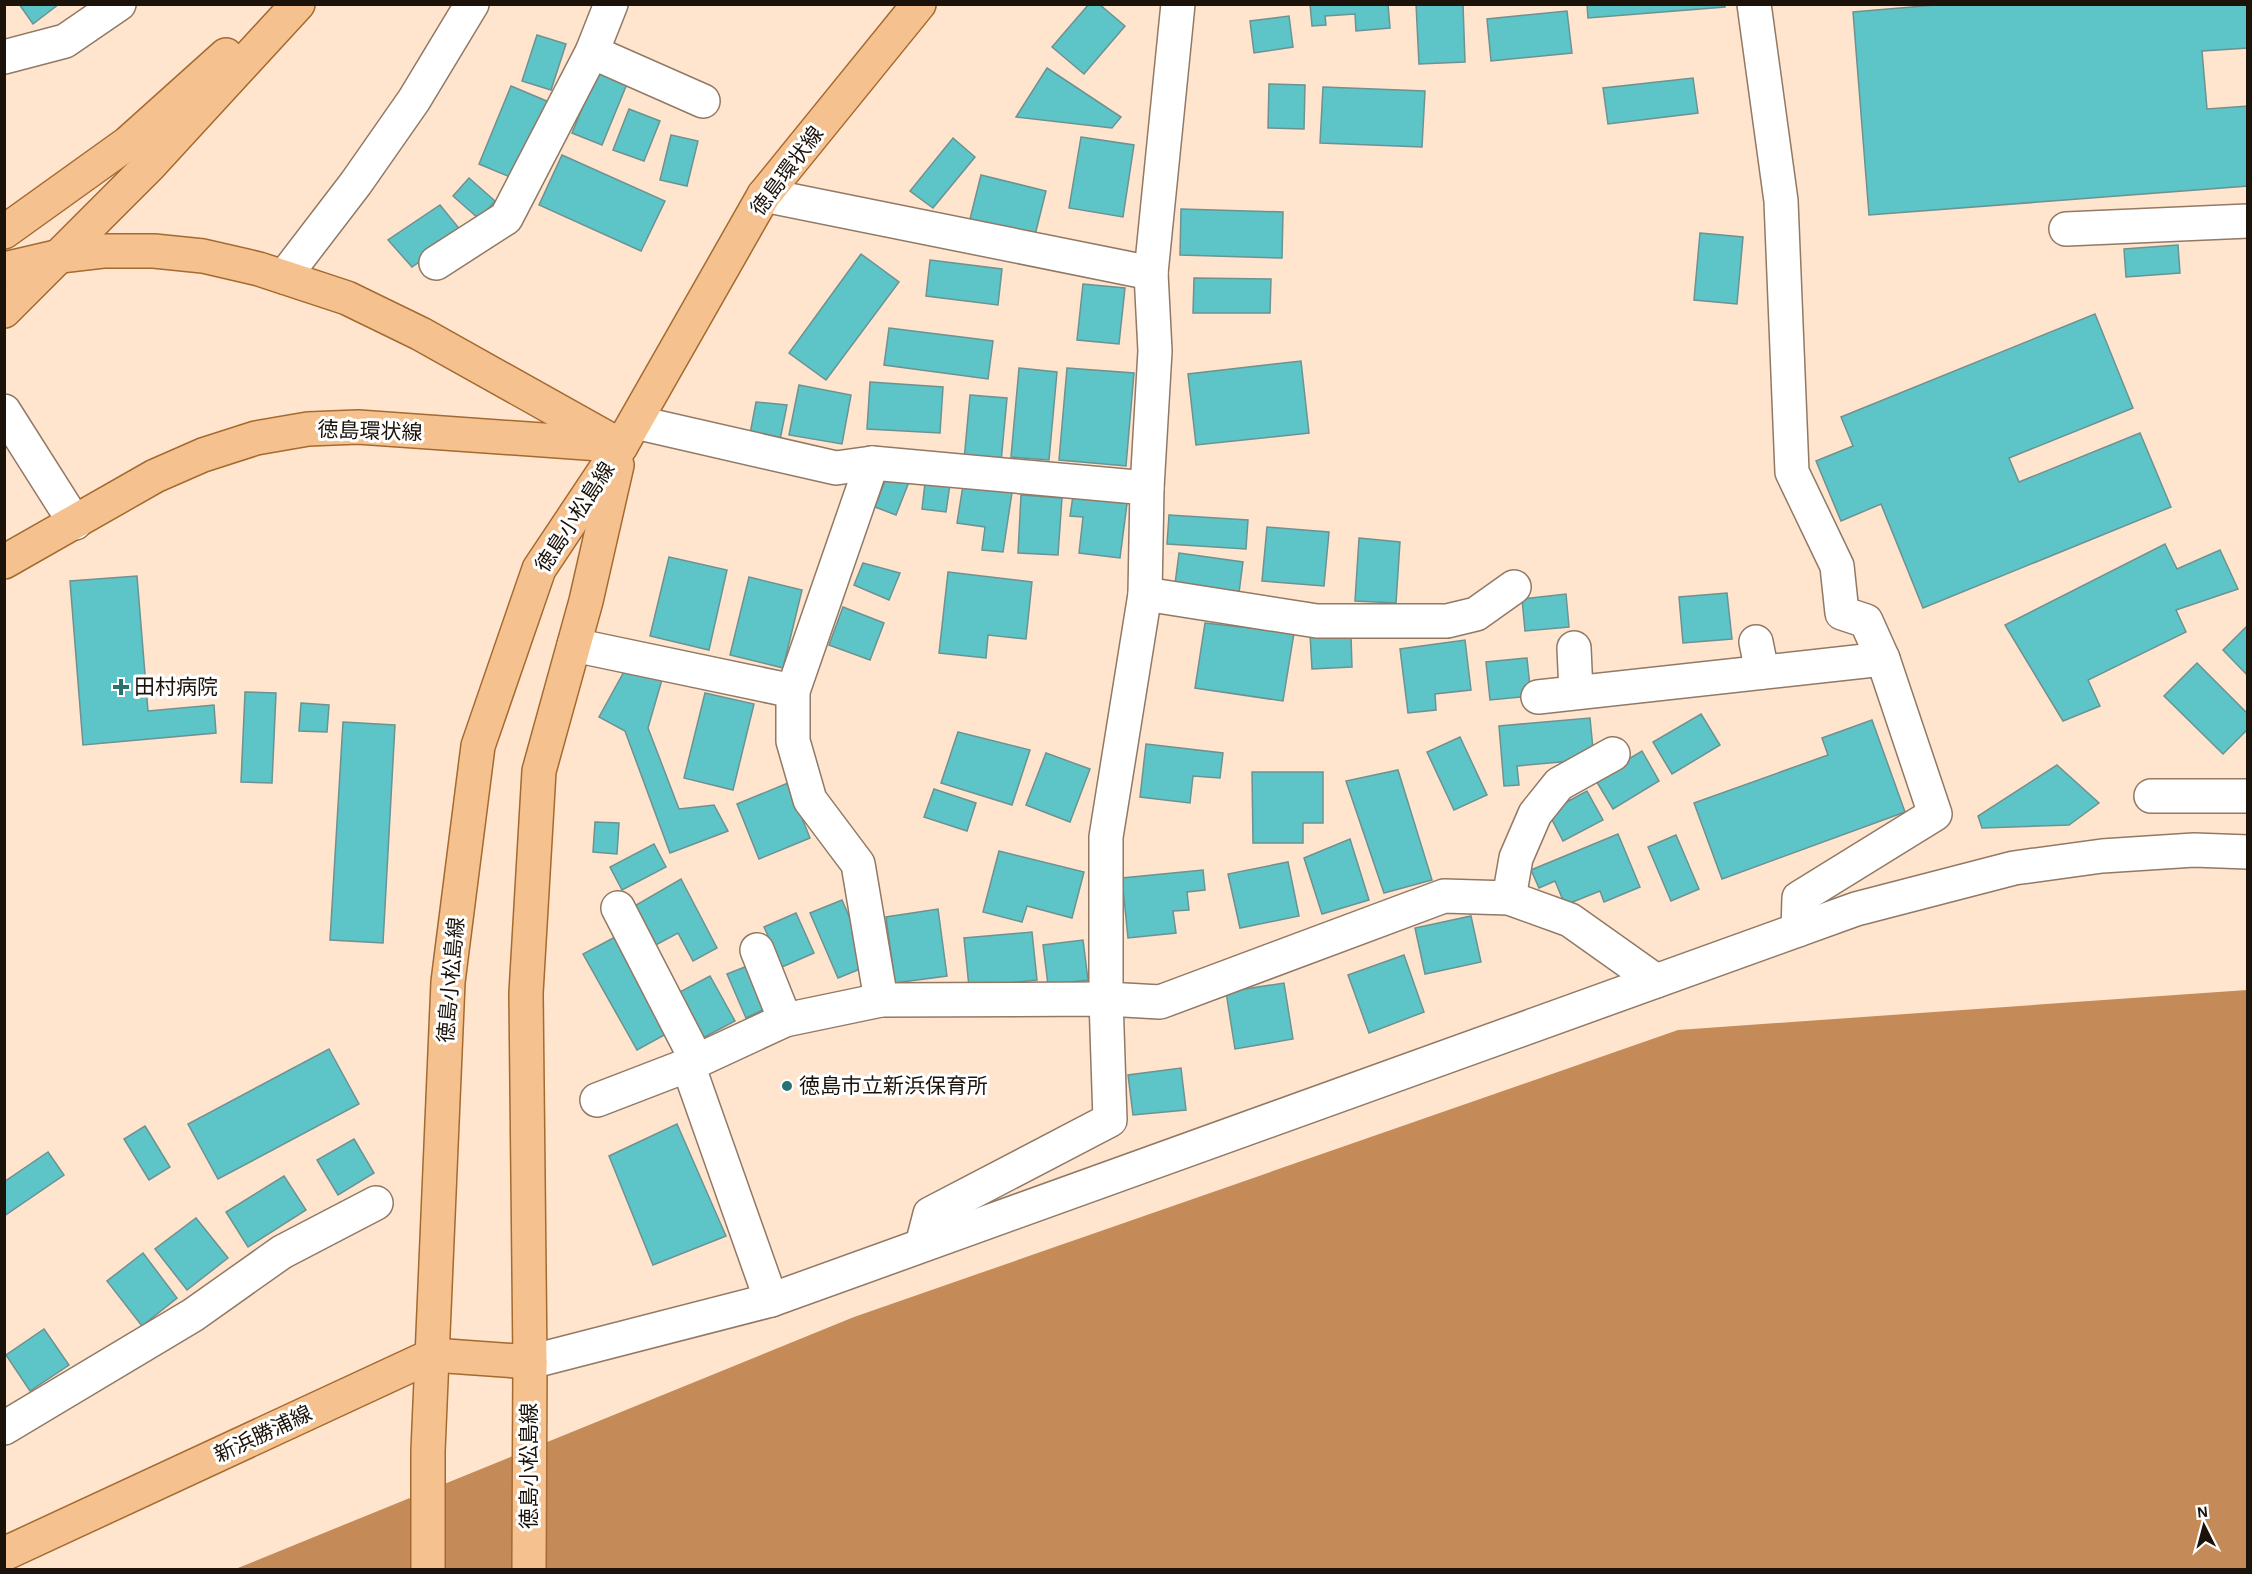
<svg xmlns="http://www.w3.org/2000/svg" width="2252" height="1574" viewBox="0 0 2252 1574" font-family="'Alegreya Sans','Noto Sans JP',sans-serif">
<rect width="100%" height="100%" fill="#ffe4ce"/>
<!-- water -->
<polygon fill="#c48b58" points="2247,990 2247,1569 233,1570 854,1317 1678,1030"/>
<!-- building -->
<g fill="#5dc5c7" stroke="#6c9292" stroke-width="1.5">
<polygon points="19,4 59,4 33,24"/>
<polygon points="1089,4 1099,4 1125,26 1084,74 1052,47"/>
<polygon points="1310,4 1388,4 1390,28 1356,31 1355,14 1325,16 1326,25 1312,26"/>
<polygon points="1416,4 1463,4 1465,62 1419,64"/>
<polygon points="1587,4 1725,4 1725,7 1588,18"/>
<polygon points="1947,4 2248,4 2248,48 2202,51 2207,109 2248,106 2248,186 1869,215 1853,12"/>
<polygon points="1567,11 1572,53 1491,61 1487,19"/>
<polygon points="1289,16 1293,47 1254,53 1250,21"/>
<polygon points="537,35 566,44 551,90 522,81"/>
<polygon points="1047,68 1121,117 1112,128 1016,117"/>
<polygon points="597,72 627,84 602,145 572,133"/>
<polygon points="1693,78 1698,113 1608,124 1603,88"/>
<polygon points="1269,84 1305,85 1304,129 1268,128"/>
<polygon points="511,86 549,102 517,180 479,164"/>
<polygon points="1323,87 1425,91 1422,147 1320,143"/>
<polygon points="629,109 660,121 644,161 613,150"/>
<polygon points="671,135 698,141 687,186 660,180"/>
<polygon points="1081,137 1134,145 1123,217 1069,208"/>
<polygon points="953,138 975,157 933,208 910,191"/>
<polygon points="562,155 665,201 641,251 539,205"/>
<polygon points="981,175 1046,191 1035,235 970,219"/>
<polygon points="469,178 495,201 479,219 453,196"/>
<polygon points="440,205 462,232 412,267 388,240"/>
<polygon points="1181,209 1283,212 1282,258 1180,255"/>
<polygon points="1700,233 1743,237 1737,304 1694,300"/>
<polygon points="2178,245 2180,273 2126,277 2124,249"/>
<polygon points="861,254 899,282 826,380 789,353"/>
<polygon points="930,260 1002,269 998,305 926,296"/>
<polygon points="1194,278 1271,279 1270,313 1193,313"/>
<polygon points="1083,284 1125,288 1119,344 1077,340"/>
<polygon points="2095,314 2133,408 2009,458 2019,482 2140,433 2171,507 1923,608 1881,504 1841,521 1816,461 1853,446 1841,417"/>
<polygon points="889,328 993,341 988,379 884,365"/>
<polygon points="1301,361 1309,433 1196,445 1188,374"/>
<polygon points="1019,368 1057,372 1049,460 1011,457"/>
<polygon points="1067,368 1134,373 1126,466 1059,460"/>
<polygon points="870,382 943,387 940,433 867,429"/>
<polygon points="799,385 851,395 842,444 789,435"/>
<polygon points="970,395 1007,398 1001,462 964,460"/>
<polygon points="756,402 787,405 780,440 750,434"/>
<polygon points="888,473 909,482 896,515 875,507"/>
<polygon points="926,474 951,477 946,512 922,509"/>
<polygon points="964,479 1013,486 1003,552 982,550 985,527 957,523"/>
<polygon points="1074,489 1128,496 1120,558 1079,553 1083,517 1070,516"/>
<polygon points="1021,495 1062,498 1058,555 1018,553"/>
<polygon points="1169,515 1248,520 1246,549 1167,544"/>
<polygon points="1267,527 1329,532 1324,586 1262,581"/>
<polygon points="1359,538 1400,542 1396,603 1355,601"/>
<polygon points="2165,544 2177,569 2220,550 2238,589 2176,610 2186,632 2088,680 2100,706 2063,721 2005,625"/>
<polygon points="1179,553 1243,562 1239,593 1175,584"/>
<polygon points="669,557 727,570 709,650 650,636"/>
<polygon points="863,563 900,573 889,600 854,585"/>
<polygon points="948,572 1032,582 1026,639 988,635 986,658 939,653"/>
<polygon points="137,576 148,711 214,705 216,733 83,745 70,581"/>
<polygon points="749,577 802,590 783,668 730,655"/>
<polygon points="1727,593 1732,639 1683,643 1679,597"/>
<polygon points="1566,594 1569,627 1525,631 1522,599"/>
<polygon points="843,607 884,623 870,660 829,645"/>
<polygon points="1205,623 1294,633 1283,701 1195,688"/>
<polygon points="2248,625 2248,676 2223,650"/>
<polygon points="1310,634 1351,636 1352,667 1312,669"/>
<polygon points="1465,640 1471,690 1435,694 1436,710 1408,713 1400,649"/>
<polygon points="1527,658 1531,696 1490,700 1486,662"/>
<polygon points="2197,663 2248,714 2248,729 2223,754 2164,696"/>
<polygon points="626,668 663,676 648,728 679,809 714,805 728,831 670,853 625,731 599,717"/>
<polygon points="245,692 276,693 272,783 241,782"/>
<polygon points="705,693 754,704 733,790 684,778"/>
<polygon points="301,703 329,705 327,732 299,731"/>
<polygon points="1701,714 1720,745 1672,774 1653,742"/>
<polygon points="1590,718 1594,759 1517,766 1519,785 1504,786 1499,726"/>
<polygon points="1872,720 1905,812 1722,879 1694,803 1828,755 1822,738"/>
<polygon points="343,722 395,725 383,943 330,940"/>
<polygon points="958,732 1030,750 1012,805 941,783"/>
<polygon points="1460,737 1487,795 1454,810 1427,752"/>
<polygon points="1146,744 1223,753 1220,778 1193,776 1190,803 1140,797"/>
<polygon points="1642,751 1659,781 1613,809 1595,779"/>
<polygon points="1046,753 1090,769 1070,822 1026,805"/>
<polygon points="2057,765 2099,803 2069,825 1982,828 1978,816"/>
<polygon points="1398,770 1432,880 1384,893 1346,781"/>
<polygon points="1252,772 1323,772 1323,823 1303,823 1303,843 1253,843"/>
<polygon points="788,783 810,838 759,859 737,804"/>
<polygon points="934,789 976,803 967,831 924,817"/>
<polygon points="1587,791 1603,820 1563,841 1548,812"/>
<polygon points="595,822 619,823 617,854 593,852"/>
<polygon points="1618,834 1640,887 1604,902 1600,891 1565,905 1555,881 1539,888 1531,870"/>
<polygon points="1676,835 1699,889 1671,901 1648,847"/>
<polygon points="1350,839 1369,900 1322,914 1304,858"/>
<polygon points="654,844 666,867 622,890 610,867"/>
<polygon points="999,851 1084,872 1072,918 1027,906 1022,922 983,912"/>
<polygon points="1288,862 1299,916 1240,928 1228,874"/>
<polygon points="1203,870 1205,890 1187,892 1189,910 1173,911 1176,933 1128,938 1122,878"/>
<polygon points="681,879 717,948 693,961 678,933 652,947 631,908"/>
<polygon points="842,900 870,965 838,978 810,913"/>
<polygon points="938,909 947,976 895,983 886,917"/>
<polygon points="796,913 814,953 782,967 764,927"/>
<polygon points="1471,916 1481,962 1425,974 1415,928"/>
<polygon points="1032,932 1037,980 969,987 964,938"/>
<polygon points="615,937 668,1033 637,1050 583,954"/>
<polygon points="1083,940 1088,980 1048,985 1043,945"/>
<polygon points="1404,955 1424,1012 1369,1033 1348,975"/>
<polygon points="750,965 769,1007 746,1018 727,974"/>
<polygon points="710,976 735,1021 701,1039 676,994"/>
<polygon points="1284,983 1293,1039 1235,1049 1226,992"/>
<polygon points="329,1049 359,1104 218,1179 188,1124"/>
<polygon points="1181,1068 1186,1110 1133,1115 1128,1075"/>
<polygon points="677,1124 726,1236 653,1265 609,1156"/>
<polygon points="145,1126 170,1167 149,1180 124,1139"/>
<polygon points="354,1139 374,1173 338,1195 317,1160"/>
<polygon points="48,1152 64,1175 4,1216 4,1182"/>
<polygon points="284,1176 306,1210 248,1247 226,1212"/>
<polygon points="196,1218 228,1258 187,1290 155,1249"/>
<polygon points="143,1253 177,1298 142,1326 107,1281"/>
<polygon points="44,1329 69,1365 30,1391 6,1355"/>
</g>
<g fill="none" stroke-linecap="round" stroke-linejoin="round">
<defs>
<g id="minor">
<polyline points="1754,4 1781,201 1792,472 1837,566 1842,613 1866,621 1883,659"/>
<polyline points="592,52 703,101"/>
<polyline points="4,57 65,41 119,4"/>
<polyline points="764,195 1151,273"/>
<polyline points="2066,229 2248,221"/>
<polyline points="436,263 506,218 592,52 611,4"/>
<polyline points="284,277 356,183 414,100 472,4"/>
<polyline points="4,411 75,523"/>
<polyline points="635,422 836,468 872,463 1147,488"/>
<polyline points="872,463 793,691 793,741 810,800 858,864 881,1000"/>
<polyline points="1145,594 1317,621 1447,621 1476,614 1514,587"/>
<polyline points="1756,642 1762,672"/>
<polyline points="574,645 793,691"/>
<polyline points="1574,648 1576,692"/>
<polyline points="1538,697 1883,659 1935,814 1799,898 1798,930"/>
<polyline points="2151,796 2248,796"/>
<polyline points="1509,898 1516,858 1535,814 1559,784 1613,754"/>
<polyline points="618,908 697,1061"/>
<polyline points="757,950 785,1020"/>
<polyline points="688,1065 771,1300"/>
<polyline points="597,1100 688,1065 785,1020 881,1000 1106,999 1160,1002 1444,896 1509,898 1570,920 1656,981"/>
<polyline points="922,1245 930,1214 1110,1120 1106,999 1106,837 1145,594 1147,488 1155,351 1151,273 1178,4"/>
<polyline points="530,1362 771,1300 1856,909 2014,868 2102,856 2194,850 2248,852"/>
<polyline points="4,1428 193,1315 282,1252 376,1203"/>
</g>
<g id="major">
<polyline points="4,232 128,143 226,55"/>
<polyline points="4,269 60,256 103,251 154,251 203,256 259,269 347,298 421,334 621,446"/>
<polyline points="4,311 149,166 298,4"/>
<polyline points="4,562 155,476 203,455 256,438 308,429 358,427 614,445"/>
<polyline points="4,1554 433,1355 530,1362"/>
<polyline points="428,1570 428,1451 448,982 478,746 539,569 621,446 764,195 919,4"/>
<polyline points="529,1570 530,1362 526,993 539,771 586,601 617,465"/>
</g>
</defs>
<!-- minor casing -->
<use href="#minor" stroke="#917965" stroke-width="36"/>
<!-- major casing -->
<use href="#major" stroke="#a46a30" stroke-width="36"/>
<!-- minor -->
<use href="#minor" stroke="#fff" stroke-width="33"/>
<!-- major -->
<use href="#major" stroke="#f5c28f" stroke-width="33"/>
</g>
<!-- markers -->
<g fill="#287274" stroke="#fff" stroke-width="2">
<path d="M118 678h6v6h6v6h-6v6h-6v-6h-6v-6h6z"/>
<circle cx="787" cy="1086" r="6"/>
</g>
<g text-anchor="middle" stroke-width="6" stroke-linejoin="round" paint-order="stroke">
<!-- street labels -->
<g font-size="21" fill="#1b120a" stroke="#fff">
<text transform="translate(787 171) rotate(-53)" y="7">徳島環状線</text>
<text transform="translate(370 431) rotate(2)" y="7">徳島環状線</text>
<text transform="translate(575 517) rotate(-57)" y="7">徳島小松島線</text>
<text transform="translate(451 980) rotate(-85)" y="7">徳島小松島線</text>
<text transform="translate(263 1434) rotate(-25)" y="7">新浜勝浦線</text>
<text transform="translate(529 1466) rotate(-90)" y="7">徳島小松島線</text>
</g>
<!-- poi labels -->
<g font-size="21" fill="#1b120a" stroke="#fff" text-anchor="start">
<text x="134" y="694">田村病院</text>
<text x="799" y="1093">徳島市立新浜保育所</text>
</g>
</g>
<!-- border -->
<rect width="2252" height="1574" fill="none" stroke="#1b120a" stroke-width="12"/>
<!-- north arrow -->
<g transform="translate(2204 1526) rotate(354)" stroke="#ffffff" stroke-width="4.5" paint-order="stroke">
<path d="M0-4.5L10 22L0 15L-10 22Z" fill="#1b120a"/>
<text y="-9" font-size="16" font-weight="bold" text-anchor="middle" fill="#1b120a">N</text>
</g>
</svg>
